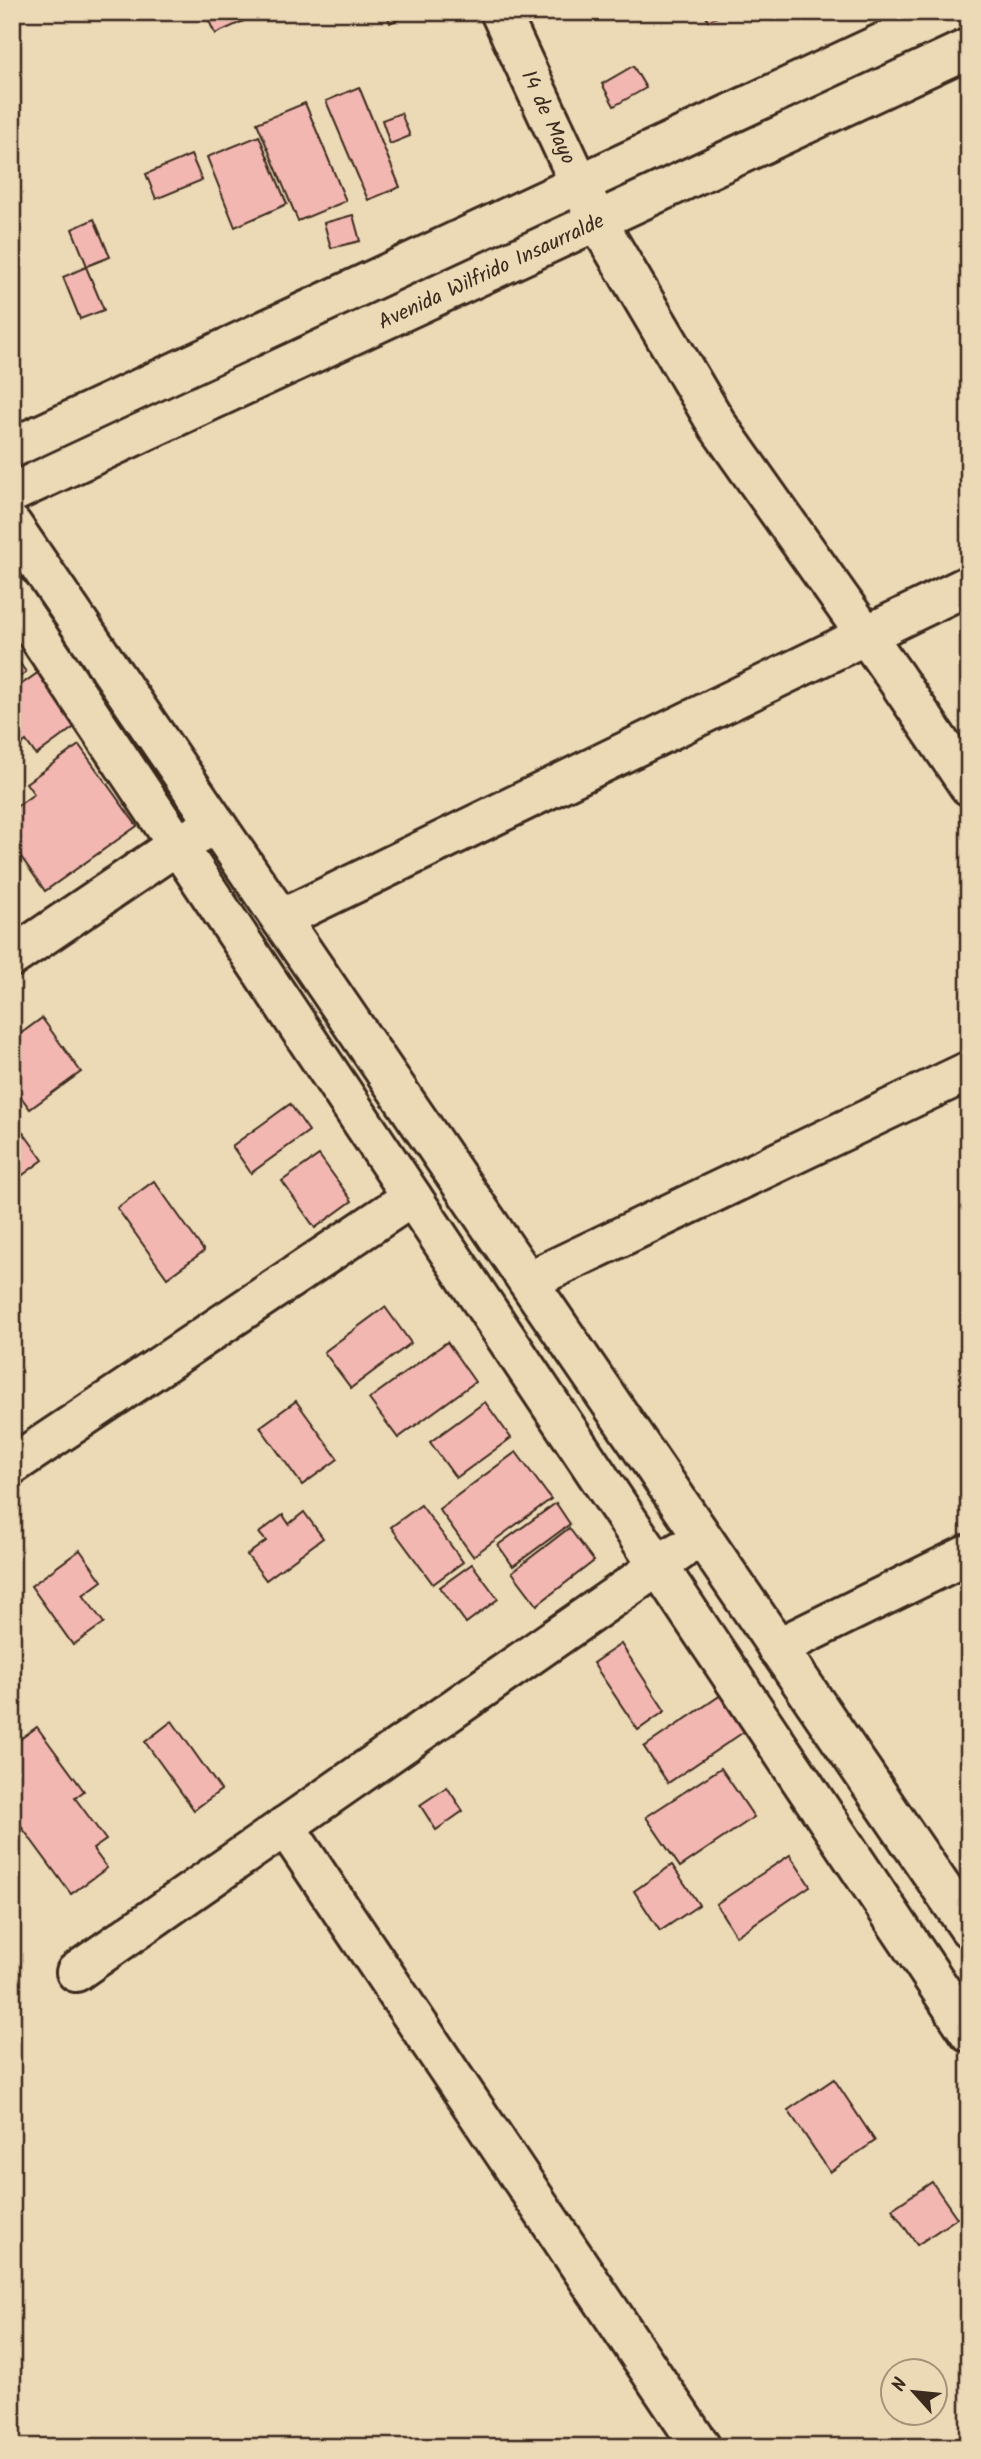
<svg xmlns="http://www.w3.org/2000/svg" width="981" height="2459" viewBox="0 0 981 2459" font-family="Kalam,sans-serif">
<rect width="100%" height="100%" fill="#ecd9b6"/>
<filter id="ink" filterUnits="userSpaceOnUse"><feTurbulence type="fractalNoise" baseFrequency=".0143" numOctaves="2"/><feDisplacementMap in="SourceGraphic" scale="14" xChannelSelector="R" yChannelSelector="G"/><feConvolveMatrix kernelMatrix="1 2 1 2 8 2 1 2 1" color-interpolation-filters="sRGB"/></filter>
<g filter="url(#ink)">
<!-- building -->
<g fill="#f3b7b2" stroke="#3b2a1e" stroke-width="2">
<polygon points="205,12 243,12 246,20 215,34"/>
<polygon points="386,12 414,12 390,23"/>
<polygon points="704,12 727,12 708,21"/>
<polygon points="633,66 646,88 614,106 602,84"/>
<polygon points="359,87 400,187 368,200 326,101"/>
<polygon points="305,103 346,201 298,221 257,123"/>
<polygon points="401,113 410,136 390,144 382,120"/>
<polygon points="259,136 287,204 235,227 207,157"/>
<polygon points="191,155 202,180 156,199 146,174"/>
<polygon points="353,215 360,241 331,248 324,223"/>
<polygon points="94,219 110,257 87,266 72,229"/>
<polygon points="86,267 104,310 80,319 63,277"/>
<polygon points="12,652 26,672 12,682"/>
<polygon points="39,672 77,725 36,755 26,741 12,751 12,691"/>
<polygon points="79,745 137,826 45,891 12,844 12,810 34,794 26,783"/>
<polygon points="42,1018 81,1072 30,1109 12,1085 12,1040"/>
<polygon points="290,1104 309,1131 251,1173 232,1146"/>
<polygon points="12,1117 43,1160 12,1183"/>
<polygon points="319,1155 352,1201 315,1228 282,1181"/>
<polygon points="154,1181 204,1251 167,1278 117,1208"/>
<polygon points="385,1307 411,1343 351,1388 324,1352"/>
<polygon points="447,1342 475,1382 398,1438 369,1399"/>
<polygon points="296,1401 338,1459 302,1485 260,1427"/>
<polygon points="485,1402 511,1438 456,1478 430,1442"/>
<polygon points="516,1452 551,1499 473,1556 439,1509"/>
<polygon points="556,1503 570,1524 513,1566 498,1545"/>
<polygon points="421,1505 463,1562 433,1584 391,1527"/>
<polygon points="304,1512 323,1538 266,1580 247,1555 266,1541 259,1533 283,1515 289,1524"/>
<polygon points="569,1528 594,1561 537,1605 512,1572"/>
<polygon points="80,1550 102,1581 83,1595 104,1623 73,1645 31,1586"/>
<polygon points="472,1564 498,1599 466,1623 440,1587"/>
<polygon points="621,1644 665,1711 638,1730 593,1663"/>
<polygon points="727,1691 751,1727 668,1783 644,1747"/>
<polygon points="172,1721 221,1790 194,1810 145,1742"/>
<polygon points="37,1727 84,1791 75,1798 106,1840 93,1849 107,1868 71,1894 12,1814 12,1745"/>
<polygon points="721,1768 754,1817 680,1867 646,1817"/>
<polygon points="447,1787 463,1811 436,1830 420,1805"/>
<polygon points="790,1855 810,1886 736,1936 716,1904"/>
<polygon points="672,1865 699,1905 660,1931 634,1891"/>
<polygon points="834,2079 875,2141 830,2172 788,2110"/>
<polygon points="932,2182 957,2218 917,2245 892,2209"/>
<polygon points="969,2184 969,2203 960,2190"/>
</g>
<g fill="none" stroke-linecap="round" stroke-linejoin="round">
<defs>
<g id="minor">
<polyline points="500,12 597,221 718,426 894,675 969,786"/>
<polyline points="12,448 949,12"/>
<polyline points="12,493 969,48"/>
<polyline points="12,525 969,1928"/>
<polyline points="12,597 969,2032"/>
<polyline points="281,919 969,585"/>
<polyline points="12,957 177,845 200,833"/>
<polyline points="528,1281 969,1071"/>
<polyline points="12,1465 412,1197"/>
<polyline points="777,1648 969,1554"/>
<polyline points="285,1826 701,2447"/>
<polyline points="76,1972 680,1551"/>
</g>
</defs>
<!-- minor casing -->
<use href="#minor" stroke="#3b2a1e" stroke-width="44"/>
<!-- minor -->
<use href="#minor" stroke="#ecd9b6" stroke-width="38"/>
</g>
</g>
<g text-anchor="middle" stroke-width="5" stroke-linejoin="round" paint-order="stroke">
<!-- street labels -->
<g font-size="21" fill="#3b2a1e" stroke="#ecd9b6">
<text transform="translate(549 117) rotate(65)" y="7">14 de Mayo</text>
<text transform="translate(491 271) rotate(-25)" y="7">Avenida Wilfrido Insaurralde</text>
</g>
</g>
<!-- margin -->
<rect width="981" height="2459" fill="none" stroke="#ecd9b6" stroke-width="42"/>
<rect x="21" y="21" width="939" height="2417" fill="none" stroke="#3b2a1e" stroke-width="2.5" filter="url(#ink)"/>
<!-- north arrow -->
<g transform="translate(914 2392) rotate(297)"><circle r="33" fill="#ecd9b6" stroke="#a59379" stroke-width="2"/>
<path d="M0-5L12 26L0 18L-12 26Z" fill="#3b2a1e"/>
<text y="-10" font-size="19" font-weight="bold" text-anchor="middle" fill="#3b2a1e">N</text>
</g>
</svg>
